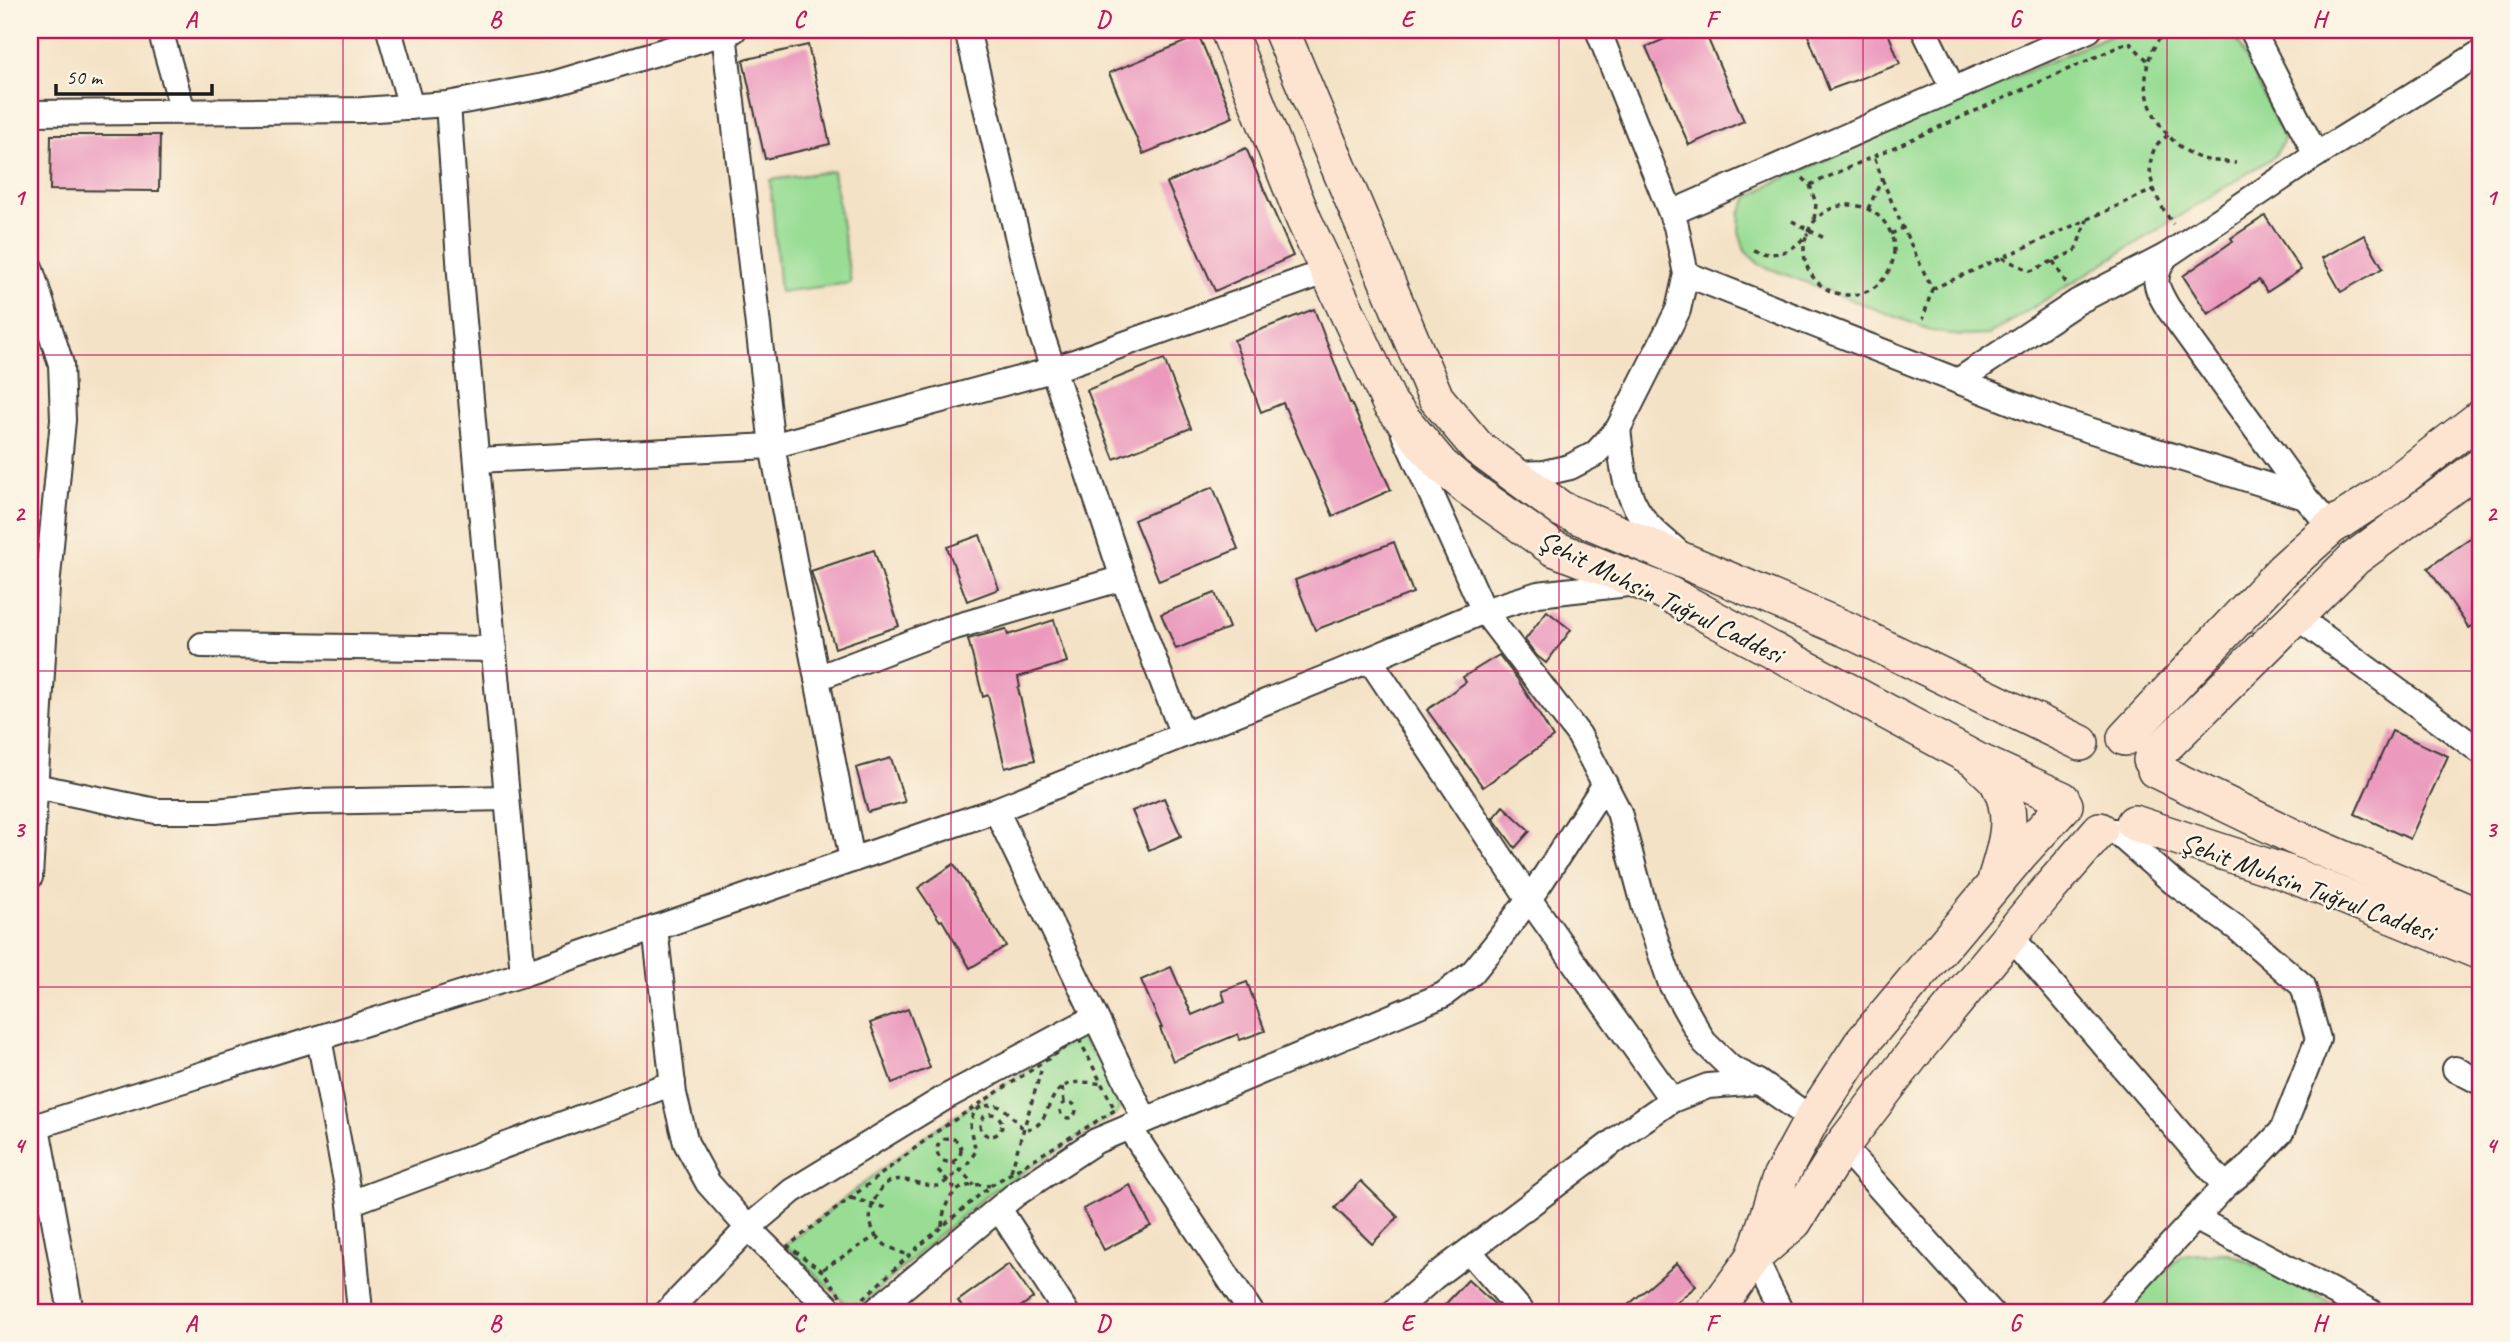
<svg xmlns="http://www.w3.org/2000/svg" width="2510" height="1342" viewBox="0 0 2510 1342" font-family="Caveat,sans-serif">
<rect width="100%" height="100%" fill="#fcf5e5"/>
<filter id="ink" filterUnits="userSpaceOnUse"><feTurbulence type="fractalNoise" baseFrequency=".0143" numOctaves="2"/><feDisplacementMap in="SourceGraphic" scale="14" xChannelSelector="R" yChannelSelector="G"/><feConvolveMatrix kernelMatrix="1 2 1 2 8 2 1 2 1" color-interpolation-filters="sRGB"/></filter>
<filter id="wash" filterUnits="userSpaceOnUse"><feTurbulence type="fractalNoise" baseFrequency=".00686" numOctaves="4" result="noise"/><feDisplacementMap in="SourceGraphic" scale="28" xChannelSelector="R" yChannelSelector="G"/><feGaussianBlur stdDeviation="1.57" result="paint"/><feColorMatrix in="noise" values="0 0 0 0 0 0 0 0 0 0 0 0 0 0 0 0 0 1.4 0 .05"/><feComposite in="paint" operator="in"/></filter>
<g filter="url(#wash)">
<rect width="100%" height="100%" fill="#f4e2c6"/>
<!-- green -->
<g fill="#99dd95" stroke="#5a7c58" stroke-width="2">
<polygon points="2121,30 2233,30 2284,139 2275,156 1989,335 1960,336 1933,331 1760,265 1745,251 1739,232 1740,213 1748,198 1771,184"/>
<polygon points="833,171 851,283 780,292 770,180"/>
<polygon points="1079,1036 1106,1068 1120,1098 1118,1113 987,1195 933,1240 854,1312 785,1245 924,1136"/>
<polygon points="2229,1253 2333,1303 2325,1312 2124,1312 2181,1255"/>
</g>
<g id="blocks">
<!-- building -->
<g fill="#eb9abe">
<polygon points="1685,30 1704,30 1744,121 1689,145 1646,47"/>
<polygon points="1806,30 1887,30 1900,64 1829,90"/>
<polygon points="1199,36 1233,117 1143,154 1109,73"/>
<polygon points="808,45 830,144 765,159 743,60"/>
<polygon points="51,135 160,135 159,191 50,190"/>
<polygon points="1246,148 1293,256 1215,291 1167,183"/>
<polygon points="2265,216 2301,270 2267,292 2259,280 2208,314 2183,276 2233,241 2231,238"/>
<polygon points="2364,235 2383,268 2341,292 2322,258"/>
<polygon points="1314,309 1350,403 1351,403 1391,490 1333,516 1283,403 1261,412 1234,340"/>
<polygon points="1164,359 1191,428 1114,459 1087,390"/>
<polygon points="1213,487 1238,549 1159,581 1134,520"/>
<polygon points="2480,531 2480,620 2469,628 2428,568"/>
<polygon points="980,535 999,589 967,601 947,547"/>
<polygon points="1394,542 1413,593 1315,630 1295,580"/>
<polygon points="874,550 899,626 835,648 811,571"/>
<polygon points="1215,593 1229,628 1176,649 1161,614"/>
<polygon points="1547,611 1571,630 1546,663 1537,656 1525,640"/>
<polygon points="1054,620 1067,662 1018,677 1020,687 1018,688 1035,760 1005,768 988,695 983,697 968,639 1006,629 1008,635"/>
<polygon points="1499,655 1518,680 1553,737 1483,787 1427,710 1466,682 1463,677"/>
<polygon points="2392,731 2448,756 2410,839 2355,814"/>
<polygon points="891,758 905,802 868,812 856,768"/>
<polygon points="1164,798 1181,836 1149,850 1132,811"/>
<polygon points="1503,806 1530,831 1515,848 1493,818"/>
<polygon points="954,864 1006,946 970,968 942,920 940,921 918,888"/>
<polygon points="1171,967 1192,1015 1225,1001 1222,991 1247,982 1265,1031 1240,1040 1238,1034 1173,1061 1160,1028 1162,1028 1141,980"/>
<polygon points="908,1009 930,1068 892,1083 870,1023"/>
<polygon points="1361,1181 1398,1217 1372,1244 1335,1208"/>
<polygon points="1130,1185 1151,1226 1104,1250 1083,1209"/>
<polygon points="1677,1263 1696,1286 1665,1312 1620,1312"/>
<polygon points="1009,1264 1033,1298 1013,1312 966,1312 958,1301"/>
<polygon points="1468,1280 1501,1310 1503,1312 1438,1312"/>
</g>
</g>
</g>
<g filter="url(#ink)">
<use href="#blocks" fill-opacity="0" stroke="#3c3a36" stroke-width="2"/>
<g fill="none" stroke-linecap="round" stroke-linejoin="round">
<defs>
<g id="minor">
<polyline points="160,30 183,111"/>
<polyline points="389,30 411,107"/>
<polyline points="967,30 1041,333 1123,578 1183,735"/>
<polyline points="1924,30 1953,89"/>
<polyline points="2252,30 2316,155"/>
<polyline points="724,33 772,446 852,860"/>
<polyline points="448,104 461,288 523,974"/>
<polyline points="30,113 362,110 448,104 549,85 734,30"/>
<polyline points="1671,213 2089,30"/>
<polyline points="30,267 61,364 63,420 47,587 30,877"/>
<polyline points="1686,274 2057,420 2305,497"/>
<polyline points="1958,381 2077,302 2166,256"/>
<path d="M 1618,429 C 1622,460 1623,492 1643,518 C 1652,531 1666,541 1678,552"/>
<polyline points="1404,434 1484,611 1579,735 1619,812 1644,905 1671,984 1704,1042 1731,1068 1759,1082 1812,1119"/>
<polyline points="477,460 772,446 1052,370 1328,271"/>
<polyline points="1514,474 1544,473 1570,467 1595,454 1618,429 1678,310 1686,274 1676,226 1598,30"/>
<path d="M 2331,527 L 2305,497 L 2168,308 C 2155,286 2151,279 2166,256 L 2316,155 L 2480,53"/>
<polyline points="2297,617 2480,751"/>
<polyline points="202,645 494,649"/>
<polyline points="1370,660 1529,899 1672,1100"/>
<polyline points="817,678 941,631 1123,578"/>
<polyline points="30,785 156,811 215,811 307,802 507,798"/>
<polyline points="996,810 1145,1120"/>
<polyline points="655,928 674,1094 686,1143 708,1183 748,1228 833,1312"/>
<polyline points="2010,935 2225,1186"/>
<polyline points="319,1038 350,1203 360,1312"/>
<polyline points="2455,1069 2480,1082"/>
<polyline points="37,1127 71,1312"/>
<polyline points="1129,1127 1251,1312"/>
<polyline points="30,1128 523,974 996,810 1340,672 1484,611 1538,594 1637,583"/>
<polyline points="1842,1146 1991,1312"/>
<polyline points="350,1203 673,1083"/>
<polyline points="999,1209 1066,1312"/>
<polyline points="2195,1218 2371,1312"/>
<polyline points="1469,1251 1522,1312"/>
<polyline points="1754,1257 1781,1312"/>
<polyline points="667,1312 748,1228 792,1191 946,1097 1095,1017"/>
<polyline points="874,1312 1016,1194 1096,1141 1443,995 1472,973 1494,946 1539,885 1605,784"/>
<polyline points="1394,1312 1434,1277 1630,1129 1672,1100 1708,1086 1759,1082"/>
<polyline points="2108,1312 2225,1186 2246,1169 2282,1131 2318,1039 2303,986 2238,929 2173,882 2115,831"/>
</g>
<g id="secondary">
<polyline points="1228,30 1304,220 1390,404 1441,465 1467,487 1553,548 1663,591 1976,760 2062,799"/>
<polyline points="1281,30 1436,398 1478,448 1561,509 1848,630 2081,743"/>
<polyline points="2125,738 2283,570 2331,527 2377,497 2480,418"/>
<polyline points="2151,760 2355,558 2480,466"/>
<path d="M 1978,763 C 1985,769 1994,776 1998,783 C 2016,815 2006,845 1996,877"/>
<polyline points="2155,770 2294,837 2480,917"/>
<polyline points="2134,823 2287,873 2480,952"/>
<polyline points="1754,1257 1780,1178 1812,1119 1861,1044 2020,854 2065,805"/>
<polyline points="1714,1312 1754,1257 1794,1222 1842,1146 1916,1050 2047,891 2100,830"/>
</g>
</defs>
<!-- minor casing -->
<use href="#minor" stroke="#3c3a36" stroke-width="28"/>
<!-- secondary casing -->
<use href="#secondary" stroke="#3c3a36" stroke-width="38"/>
<!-- path -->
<g stroke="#3c3a36" stroke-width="3.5" stroke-dasharray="5 5" stroke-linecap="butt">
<path d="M 2167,30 C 2128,69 2147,130 2193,155 C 2205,162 2223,161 2236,163"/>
<polyline points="2178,30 2180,34"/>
<path d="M 2168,135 C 2165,138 2158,142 2156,146 C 2141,172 2158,203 2173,224"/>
<polyline points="1803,178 1810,185 2129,42 2148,61"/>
<polyline points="1882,179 1903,228"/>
<polyline points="1810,185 1816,204 1814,220"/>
<circle cx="1849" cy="250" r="45"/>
<polyline points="1868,209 1882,179 1874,156"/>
<polyline points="1792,221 1824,238"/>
<polyline points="1891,234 1903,228 1932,289 1923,319"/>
<path d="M 1753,250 C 1775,259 1793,252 1808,233"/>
<polyline points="2002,258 2031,271 2075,251 2087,220"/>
<polyline points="2053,261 2066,283"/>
<polyline points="1932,289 2155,189"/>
<polygon points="1079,1039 1115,1110 990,1186 917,1248 851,1310 821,1270 788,1246 936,1132"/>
<polyline points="1062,1087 1064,1102"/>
<circle cx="1068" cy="1110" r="8"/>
<circle cx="991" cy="1125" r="11"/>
<circle cx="949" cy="1150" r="12"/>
<polyline points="952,1161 974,1185"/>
<polyline points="938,1170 957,1191"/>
<polyline points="1011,1171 1041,1071"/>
<polyline points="851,1198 886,1208"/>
<path d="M 942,1226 C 944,1196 958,1180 990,1186"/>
<polyline points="876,1236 885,1245 907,1255"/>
<path d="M 823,1269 L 876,1236 C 869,1223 868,1213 875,1199 C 892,1163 913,1188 940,1186 L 966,1166 L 976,1151 C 972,1133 964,1122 979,1108 C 1004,1099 1007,1114 1024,1129 C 1050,1129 1044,1099 1063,1087 C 1073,1080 1090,1082 1102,1084"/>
</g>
<!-- minor -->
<use href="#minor" stroke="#fff" stroke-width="24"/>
<!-- secondary -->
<use href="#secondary" stroke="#fde4d1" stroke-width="35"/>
</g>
</g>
<!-- grid -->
<path fill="none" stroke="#c2185b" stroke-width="2" stroke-opacity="0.55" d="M 343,30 L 343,1312M 647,30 L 647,1312M 951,30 L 951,1312M 1255,30 L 1255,1312M 1559,30 L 1559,1312M 1863,30 L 1863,1312M 2167,30 L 2167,1312M 30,355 L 2480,355M 30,671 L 2480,671M 30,987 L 2480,987"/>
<g text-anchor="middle" stroke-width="5" stroke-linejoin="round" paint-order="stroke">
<!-- street labels -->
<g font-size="28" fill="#1c1c1c" stroke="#fcf5e5">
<text transform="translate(1661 596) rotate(26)" y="10">Şehit Muhsin Tuğrul Caddesi</text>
<text transform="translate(2308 886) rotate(20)" y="10">Şehit Muhsin Tuğrul Caddesi</text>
</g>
</g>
<!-- margin -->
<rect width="2510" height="1342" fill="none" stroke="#fcf5e5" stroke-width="77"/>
<!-- scale -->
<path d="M56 84v10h156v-10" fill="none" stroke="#1c1c1c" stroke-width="3.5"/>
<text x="66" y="84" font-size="21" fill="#1c1c1c" stroke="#fcf5e5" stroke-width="5" paint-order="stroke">50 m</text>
<rect x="38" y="38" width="2434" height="1266" fill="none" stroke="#c2185b" stroke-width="2.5"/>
<g font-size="23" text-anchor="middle" font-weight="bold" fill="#c2185b">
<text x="191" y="27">A</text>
<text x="495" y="27">B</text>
<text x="799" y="27">C</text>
<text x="1103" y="27">D</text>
<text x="1407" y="27">E</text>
<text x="1711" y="27">F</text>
<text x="2015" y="27">G</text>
<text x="2319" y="27">H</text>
<text x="19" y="205">1</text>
<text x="2491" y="205">1</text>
<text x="19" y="521">2</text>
<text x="2491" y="521">2</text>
<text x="19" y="837">3</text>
<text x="2491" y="837">3</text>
<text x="19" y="1153">4</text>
<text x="2491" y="1153">4</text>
<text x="191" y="1331">A</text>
<text x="495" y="1331">B</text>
<text x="799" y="1331">C</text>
<text x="1103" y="1331">D</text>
<text x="1407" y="1331">E</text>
<text x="1711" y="1331">F</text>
<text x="2015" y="1331">G</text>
<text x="2319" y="1331">H</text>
</g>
</svg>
